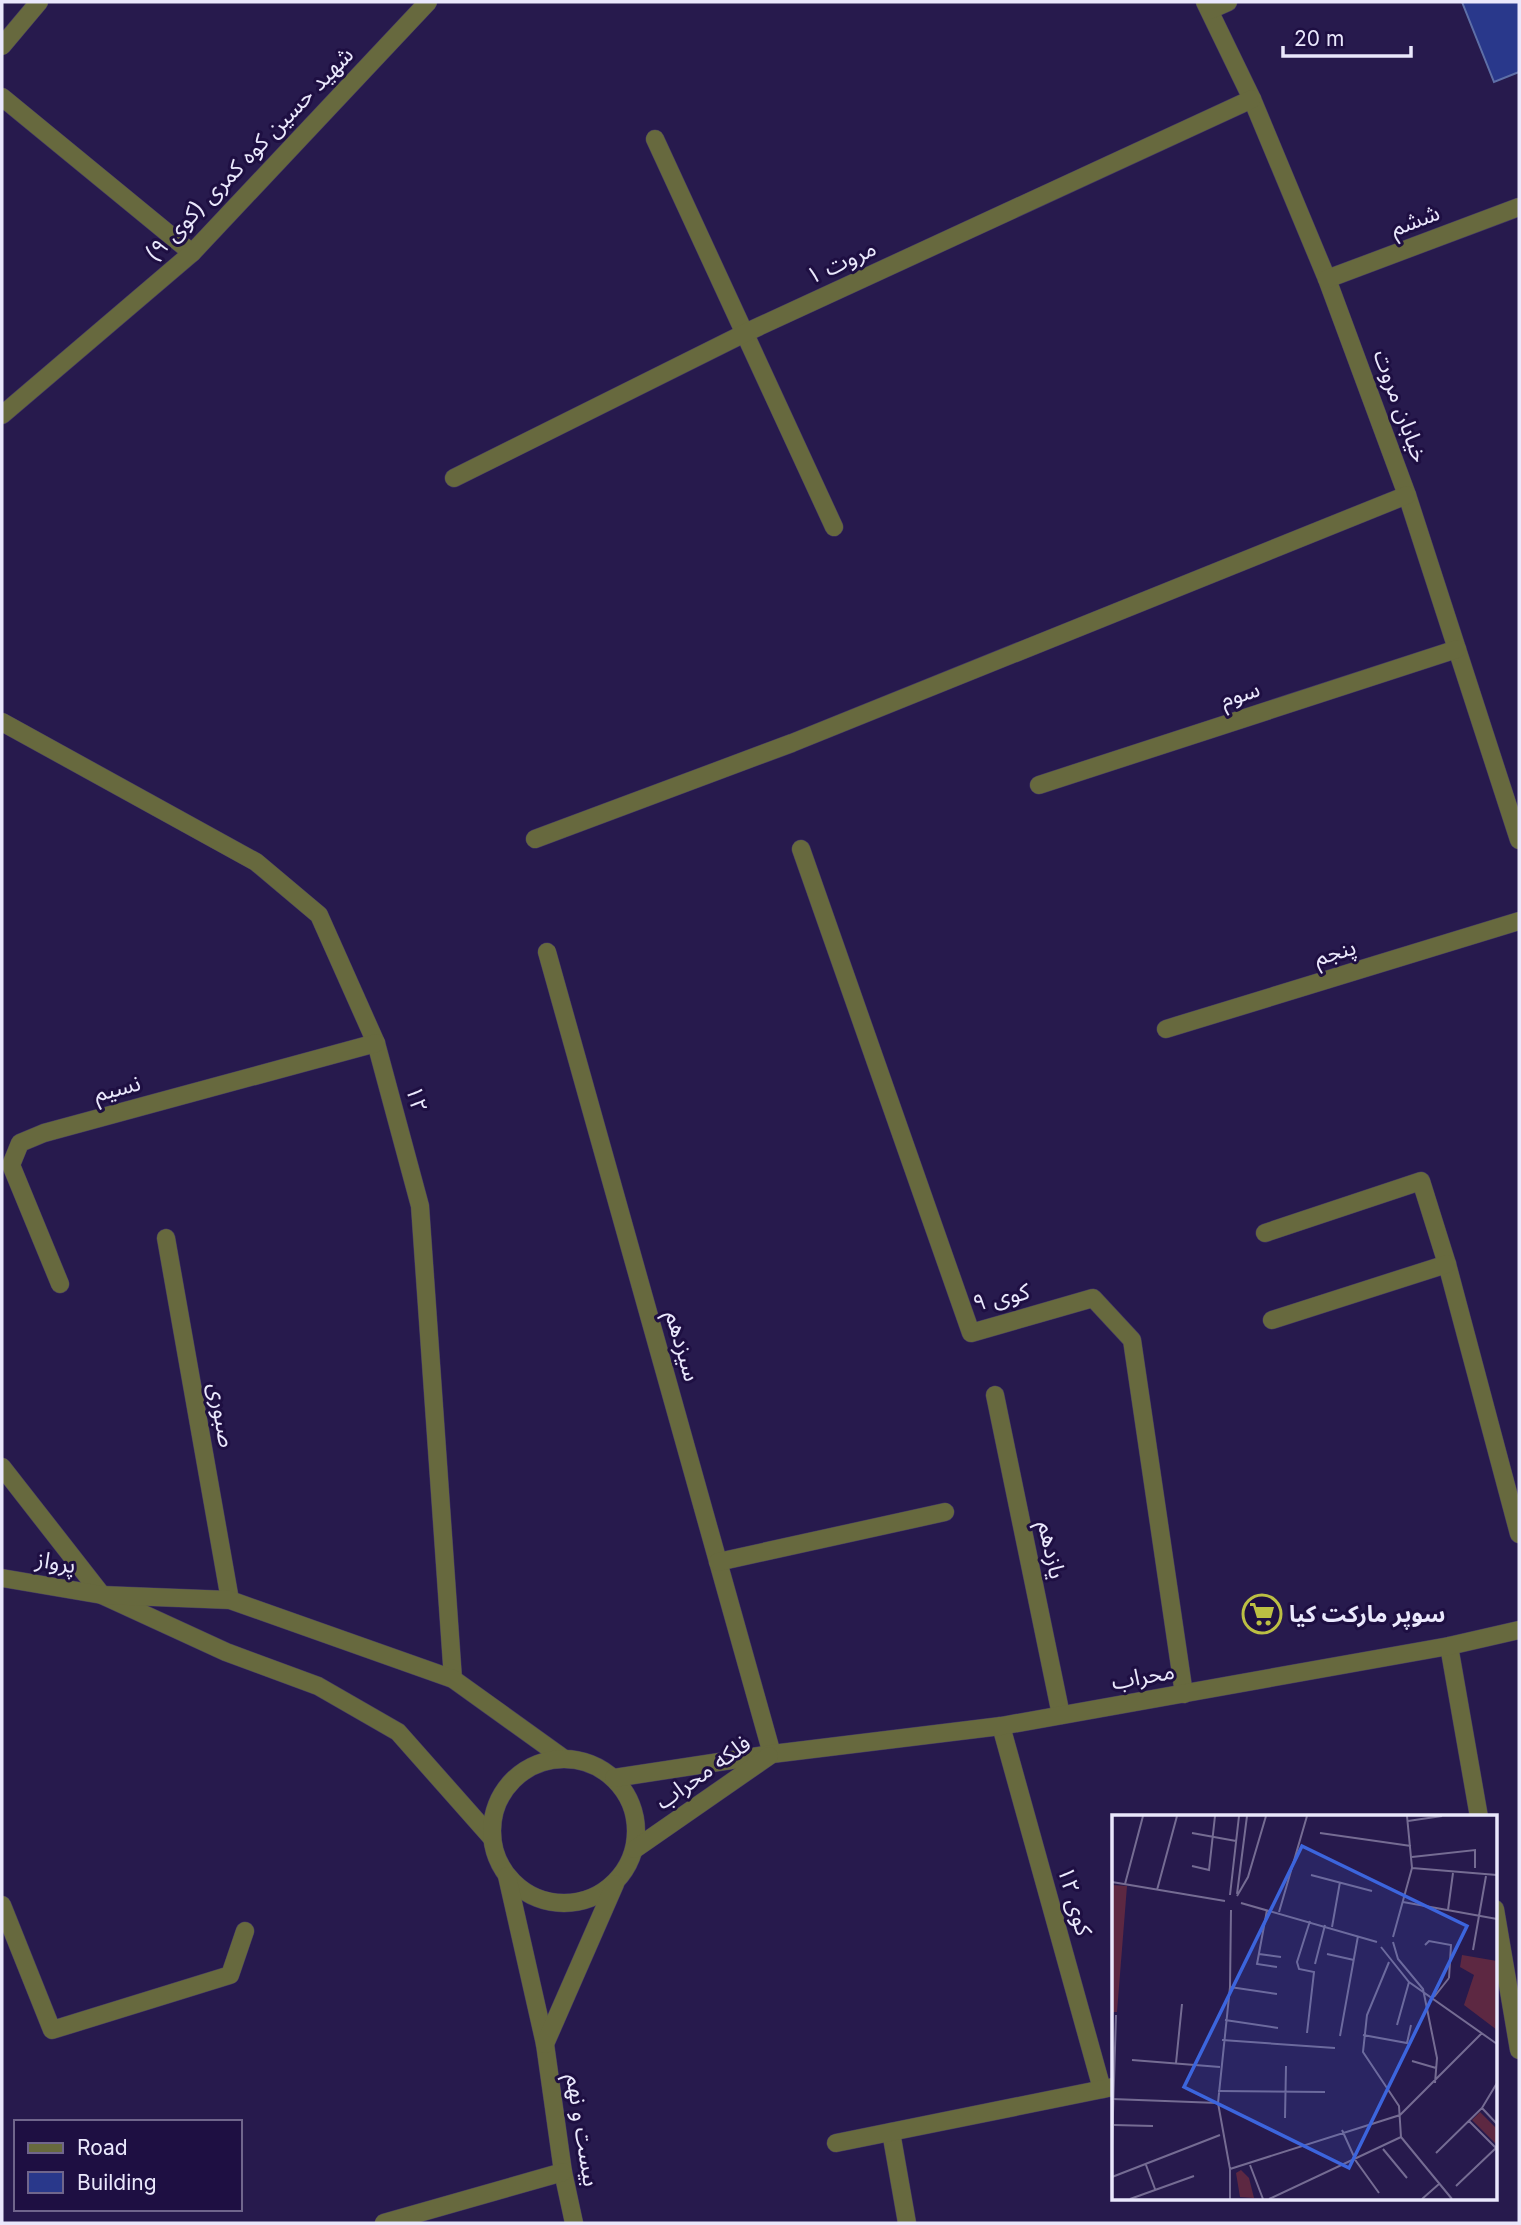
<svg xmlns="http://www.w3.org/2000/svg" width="1521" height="2225" viewBox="0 0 1521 2225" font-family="Inter,'Noto Sans Arabic',sans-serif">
<rect width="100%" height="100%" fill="#271a4d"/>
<!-- building -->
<polygon fill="#29388b" stroke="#5e6fa7" stroke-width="2" points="1462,2 1519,2 1519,72 1494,82"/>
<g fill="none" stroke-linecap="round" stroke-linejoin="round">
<defs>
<g id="minor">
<polyline points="1205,2 1252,99 1327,279 1407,495 1519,840"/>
<polyline points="1210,10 1228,2"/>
<polyline points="2,46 39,2"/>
<polyline points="2,97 192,253"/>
<polyline points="655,139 834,527"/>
<polyline points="1327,279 1519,207"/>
<polyline points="2,415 192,253 428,2"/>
<polyline points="454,478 745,333 1252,99"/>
<polyline points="2,722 256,862 319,915 376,1043 420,1206 453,1679"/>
<polyline points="1039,785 1457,649"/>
<polyline points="535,839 792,743 1407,495"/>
<polyline points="801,849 971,1333 1093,1298 1132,1340 1184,1694"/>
<polyline points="547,952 772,1754"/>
<polyline points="1166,1029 1519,921"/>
<polyline points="1265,1233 1421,1181 1447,1264 1519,1534"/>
<polyline points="166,1238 230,1600"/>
<polyline points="60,1284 11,1165 20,1143 44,1133 376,1043"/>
<polyline points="1272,1320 1447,1264"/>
<polyline points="995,1395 1061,1715"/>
<polyline points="2,1467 102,1595 226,1652 318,1686 398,1732 491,1837"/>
<polyline points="718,1562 945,1512"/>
<polyline points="2,1578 102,1595 230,1600 453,1679 563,1758"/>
<polyline points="1449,1646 1479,1817"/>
<polyline points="1001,1726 1102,2089"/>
<circle cx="564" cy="1831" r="72"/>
<polyline points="614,1778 772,1754 1001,1726 1449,1646 1519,1630"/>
<polyline points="635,1849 769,1756"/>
<polyline points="507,1876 545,2044 563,2172 574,2223"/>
<polyline points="2,1905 52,2030 230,1975 245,1931"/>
<polyline points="1495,1909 1519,2050"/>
<polyline points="545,2044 615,1884"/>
<polyline points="891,2132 907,2223"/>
<polyline points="836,2143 1113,2087"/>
<polyline points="384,2223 563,2172"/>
</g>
</defs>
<!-- minor casing -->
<use href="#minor" stroke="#423766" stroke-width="19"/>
<!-- minor -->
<use href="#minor" stroke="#67693e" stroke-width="18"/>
</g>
<!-- icons -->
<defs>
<symbol id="supermarket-ring" viewBox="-11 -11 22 22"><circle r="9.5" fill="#1e0f42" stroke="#bcbf43" stroke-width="1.5"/><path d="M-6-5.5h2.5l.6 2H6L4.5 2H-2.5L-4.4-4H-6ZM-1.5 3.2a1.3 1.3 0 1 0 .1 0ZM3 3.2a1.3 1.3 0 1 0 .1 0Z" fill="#bcbf43"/></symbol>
</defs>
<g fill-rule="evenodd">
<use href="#supermarket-ring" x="1240" y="1592" width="44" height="44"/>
</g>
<g text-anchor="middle" stroke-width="6" stroke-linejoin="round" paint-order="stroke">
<!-- street labels -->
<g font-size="23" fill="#eae8fc" stroke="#1e0f42">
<text transform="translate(249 154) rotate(-46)" y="8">شهید حسین کوه کمری (کوی ۹)</text>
<text transform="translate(1415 220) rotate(-21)" y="8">ششم</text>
<text transform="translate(841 262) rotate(-25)" y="8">مروت ۱</text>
<text transform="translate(1401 406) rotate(70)" y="8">خیابان مروت</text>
<text transform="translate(1240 694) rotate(-18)" y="8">سوم</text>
<text transform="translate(1335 952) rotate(-17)" y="8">پنجم</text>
<text transform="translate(117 1088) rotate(-15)" y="8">نسیم</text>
<text transform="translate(417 1099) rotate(75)" y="8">۱۲</text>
<text transform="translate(1001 1297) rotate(-13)" y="8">کوی ۹</text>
<text transform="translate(683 1346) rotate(74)" y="8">سیزدهم</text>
<text transform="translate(222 1415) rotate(80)" y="8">صبوری</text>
<text transform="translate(1052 1550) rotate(78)" y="8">یازدهم</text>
<text transform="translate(56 1562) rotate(10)" y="8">پرواز</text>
<text transform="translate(1143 1676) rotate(-10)" y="8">محراب</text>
<text transform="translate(703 1772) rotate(-35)" y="8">فلکه محراب</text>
<text transform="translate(1075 1901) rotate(74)" y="8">کوی ۱۲</text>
<text transform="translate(583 2130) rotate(81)" y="8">بیست و نهم</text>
</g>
<!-- poi labels -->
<g font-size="23" font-weight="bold" fill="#eae8fc" stroke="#1e0f42" text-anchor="start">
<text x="1289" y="1622">سوپر مارکت کیا</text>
</g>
</g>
<!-- overview -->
<g transform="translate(1112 1815)">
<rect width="385" height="385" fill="#271a4d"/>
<path d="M 0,70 L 15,71 L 5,197 L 0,197 ZM 350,140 L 385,146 L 385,215 L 352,190 L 362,160 L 348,152 ZM 368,297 L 385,314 L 385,330 L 360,305 ZM 129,355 L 137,363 L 142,383 L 128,382 L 124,358 Z" fill="#5d2842"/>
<path fill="none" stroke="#756c93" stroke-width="2" d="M 296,6 L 330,1M 80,18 L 124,26M 208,18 L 299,31M 300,42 L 363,35 L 363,53M 80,51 L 97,55 L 103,1M 300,53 L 385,60M 199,60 L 260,76M 0,67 L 113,86M 13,69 L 31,1M 45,75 L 65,1M 125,79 L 135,1M 118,80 L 127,1M 125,81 L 136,62 L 154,1M 291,87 L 385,104M 129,88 L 265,127M 155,95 L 145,149 L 165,152M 336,95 L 341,58M 167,97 L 195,1M 220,112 L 228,67M 281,122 L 300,53 L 295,1M 281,127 L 286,144 L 311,174 L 325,243 L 323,268M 313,130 L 317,126 L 339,130 L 337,163M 269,132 L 297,167 L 385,229M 361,135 L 374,61M 147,139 L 169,142M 215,139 L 242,145M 277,147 L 255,200 L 251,237 L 287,291 L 289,322 L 340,384M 203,149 L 213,110M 118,172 L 165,179M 322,182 L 337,163M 113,205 L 166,213M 285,210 L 297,167M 195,218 L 202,157 L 187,154 L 185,147 L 198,106M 251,220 L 295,228 L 299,210M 228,221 L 246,121M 110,225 L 223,233M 20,245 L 108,252M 300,246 L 324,253M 64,248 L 70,189M 106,276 L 213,277M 0,284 L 106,288M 370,293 L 385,309M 173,303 L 174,251M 357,306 L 384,333M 2,310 L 41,311M 230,315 L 244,346 L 267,378M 0,331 L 4,200M 271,334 L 295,363M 324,338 L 370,293 L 385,268M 34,350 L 43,374M 138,350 L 151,384M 118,354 L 288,300 L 370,218M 0,362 L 108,320M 344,371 L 385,332M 18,384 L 82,361M 118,384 L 118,354 L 106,288 L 118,172 L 119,95M 157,384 L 289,322M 310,384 L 327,369"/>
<path fill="#3c65dd" fill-opacity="0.15" stroke="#3c65dd" stroke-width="3.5" d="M 190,31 L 355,111 L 237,353 L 72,272 Z"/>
<rect width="385" height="385" fill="none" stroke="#eae8fc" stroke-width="3.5"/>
</g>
<!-- border -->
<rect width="1521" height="2225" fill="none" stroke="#eae8fc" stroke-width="7"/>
<!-- legend -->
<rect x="14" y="2120" width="228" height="91" fill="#1e0f42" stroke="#70668c" stroke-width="2"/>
<rect x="28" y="2143" width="35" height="10" fill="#67693e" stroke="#70668c" stroke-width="2"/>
<text x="77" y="2155" font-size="21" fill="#eae8fc">Road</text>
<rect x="28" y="2172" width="35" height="21" fill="#29388b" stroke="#70668c" stroke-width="2"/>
<text x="77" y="2190" font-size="21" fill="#eae8fc">Building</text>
<!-- scale -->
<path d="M1283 46v10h128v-10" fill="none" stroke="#eae8fc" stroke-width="3.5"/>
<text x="1294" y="46" font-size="21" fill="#eae8fc" stroke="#1e0f42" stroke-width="5" paint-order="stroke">20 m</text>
</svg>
